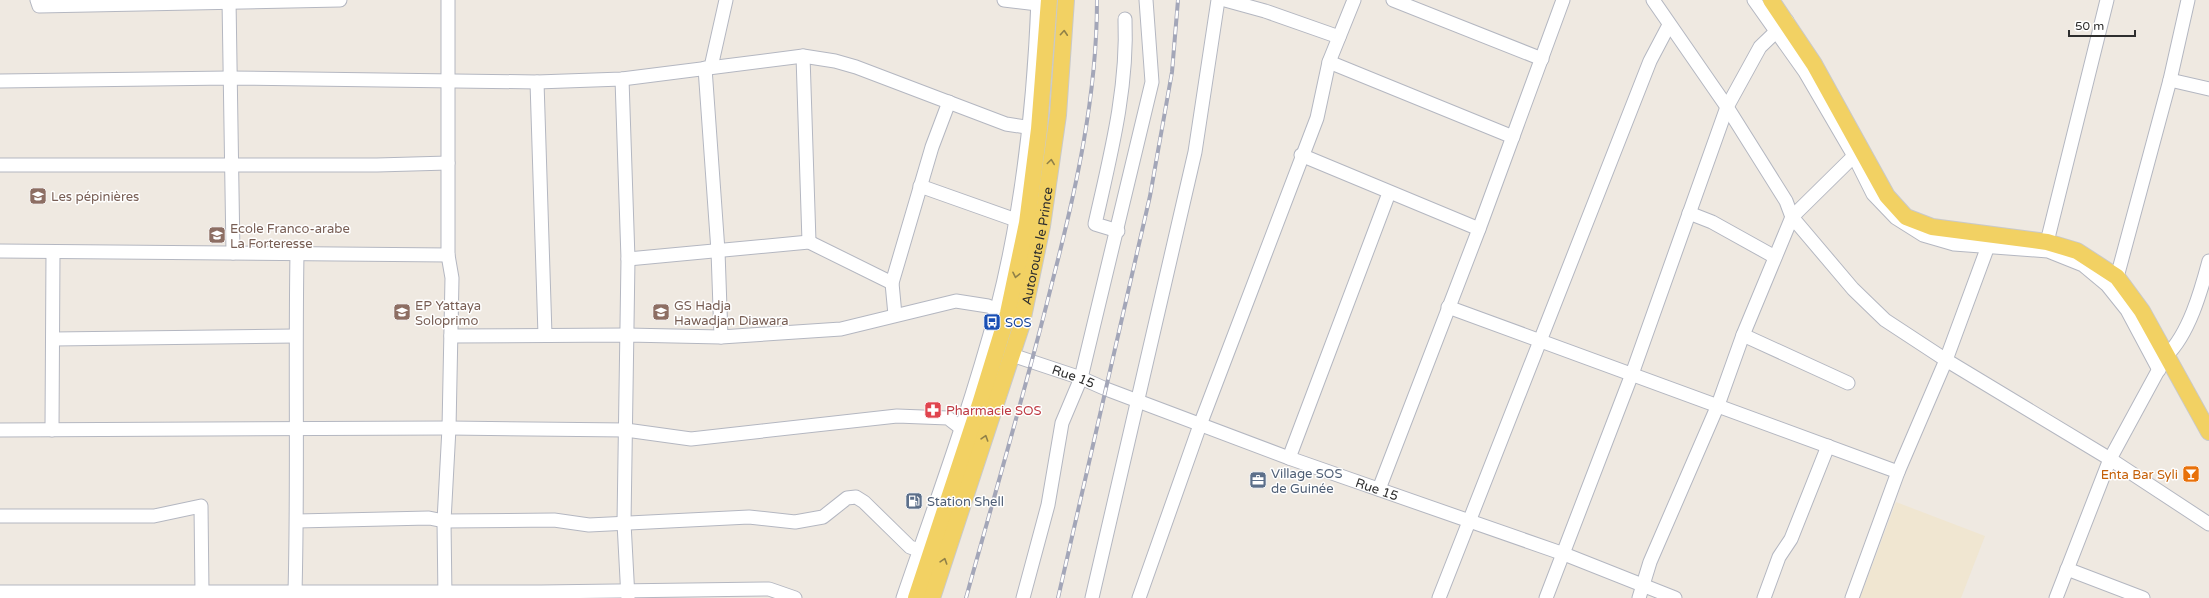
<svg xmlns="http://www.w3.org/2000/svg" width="2209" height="598" viewBox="0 0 2209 598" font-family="'Varela Round',sans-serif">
<rect width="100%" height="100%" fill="#efe9e1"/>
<!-- education -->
<polygon fill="#f0e6d1" points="1896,502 1985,536 1961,598 1860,598"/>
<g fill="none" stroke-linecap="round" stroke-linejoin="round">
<defs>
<g id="minor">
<polyline points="37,0 39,6 340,0"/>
<polyline points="229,0 233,253"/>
<polyline points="1004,0 1046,5"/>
<polyline points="1225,0 1265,11 1339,37"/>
<polyline points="1393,0 1542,59"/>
<polyline points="1653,0 1727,107 1786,201 1792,217 1853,289 1885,320 1946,360 2110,459 2209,524"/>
<polyline points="1754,0 1805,72 1854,156 1873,194 1896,218 1923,235 1954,244 2048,251 2083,265 2107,285 2127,310 2159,370"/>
<polyline points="803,56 809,242"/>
<polyline points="1329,62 1513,137"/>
<polyline points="711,67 726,0"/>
<polyline points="705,68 718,251 721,337"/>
<polyline points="622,79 628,259 624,523 628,598"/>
<polyline points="2170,80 2209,89"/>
<polyline points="0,81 229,78 537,82 622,79 803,56 835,61 856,67 1006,124 1039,129"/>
<polyline points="537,82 545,335"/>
<polyline points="1301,155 1479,229"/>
<polyline points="0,165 377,165 448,163"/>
<polyline points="920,186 1016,220"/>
<polyline points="1689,213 1712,222 1775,257"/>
<path d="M 1118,231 L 1095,224 C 1110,157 1128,89 1125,19"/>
<polyline points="2047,242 2107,0"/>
<polyline points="0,251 448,255"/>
<polyline points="628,259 809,242 892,283"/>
<polyline points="2117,277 2170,80 2188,0"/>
<polyline points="1448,307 1898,472"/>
<polyline points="895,315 892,283 932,147 949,102"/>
<polyline points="1743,335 1848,383"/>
<polyline points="451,336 627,335 721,337 841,329 956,301 988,306 1004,312"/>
<polyline points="54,339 295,336"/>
<path id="s1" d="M 1012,355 L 1081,378 L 1106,389 L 1289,458 L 1564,554 L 1675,598"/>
<polyline points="0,430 449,428 626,430 691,439 897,416 948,418 961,428 972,429"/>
<polyline points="52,430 53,252"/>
<polyline points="1289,458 1389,193"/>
<polyline points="1379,489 1479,229 1563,0"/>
<polyline points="0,516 154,516 201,506 202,592"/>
<polyline points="297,521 429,518 444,521 554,520 589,525 749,517 795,522 823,517 847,498 856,497 864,502 910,547 930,554"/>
<polyline points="2067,569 2143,598"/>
<polyline points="0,592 541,592 769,589 795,598"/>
<path d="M 295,592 C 298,479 295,367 297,254"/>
<polyline points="445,598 444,521 449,428 452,278 448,255 448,0"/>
<path d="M 903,598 C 936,502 971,407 997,309 C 1023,208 1034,104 1038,0"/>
<polyline points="1023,598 1048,505 1062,423 1081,378 1152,82 1146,0"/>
<polyline points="1092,598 1195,152 1218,0"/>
<polyline points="1139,598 1200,425 1317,118 1329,62 1354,0"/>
<polyline points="1439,598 1650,61 1669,25"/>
<polyline points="1546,598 1632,374 1727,107 1760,47 1787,21"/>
<polyline points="1639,598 1650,562 1718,405 1743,335 1792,217 1859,151"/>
<polyline points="1764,598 1779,557 1791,539 1828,446"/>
<polyline points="1852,598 1898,472 1946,360 1991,238"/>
<path d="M 2056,598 L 2110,459 L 2166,356 C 2189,334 2201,291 2209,261"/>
</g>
<g id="major">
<polyline points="1771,0 1814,64 1887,196 1906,217 1932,227 2047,242 2077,251 2117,277 2142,311 2209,432"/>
<polyline points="916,598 980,404 1008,313 1027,223 1039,129 1049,0"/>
<path id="s2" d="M 932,598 L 1021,327 L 1042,226 L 1058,115 L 1066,0"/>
</g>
</defs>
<!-- minor casing -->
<use href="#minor" stroke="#b4b7c1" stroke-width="15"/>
<!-- major casing -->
<use href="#major" stroke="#c9c9c9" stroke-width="18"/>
<!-- minor -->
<use href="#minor" stroke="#fff" stroke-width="13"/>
<!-- major -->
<use href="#major" stroke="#f2d163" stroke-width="16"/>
<defs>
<g id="rail">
<path d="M 966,598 C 995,493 1026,388 1052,283 C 1076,190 1097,96 1097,0"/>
<polyline points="1058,598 1150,196 1172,72 1178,0"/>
</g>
</defs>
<!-- rail casing -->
<use href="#rail" stroke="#a3a6b8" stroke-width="4"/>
<!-- rail -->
<use href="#rail" stroke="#fff" stroke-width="2.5" stroke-dasharray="8" stroke-linecap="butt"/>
</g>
<!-- one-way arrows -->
<defs><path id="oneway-chevron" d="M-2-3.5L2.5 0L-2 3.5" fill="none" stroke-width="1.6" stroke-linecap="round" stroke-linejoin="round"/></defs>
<g stroke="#908048">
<use href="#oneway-chevron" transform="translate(1064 33) rotate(-86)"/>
<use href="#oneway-chevron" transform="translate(1051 162) rotate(-82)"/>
<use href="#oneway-chevron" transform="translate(1016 275) rotate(102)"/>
<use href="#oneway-chevron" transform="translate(985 438) rotate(-72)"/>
<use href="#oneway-chevron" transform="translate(944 561) rotate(-72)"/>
</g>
<!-- icons -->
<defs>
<symbol id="school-square" viewBox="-11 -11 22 22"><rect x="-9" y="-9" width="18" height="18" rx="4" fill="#8d6e63" stroke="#fff"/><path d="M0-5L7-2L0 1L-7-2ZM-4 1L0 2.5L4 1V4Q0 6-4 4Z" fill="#fff"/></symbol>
<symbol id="bus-square" viewBox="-11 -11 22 22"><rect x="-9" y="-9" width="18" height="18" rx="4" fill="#1a4fb4" stroke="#fff"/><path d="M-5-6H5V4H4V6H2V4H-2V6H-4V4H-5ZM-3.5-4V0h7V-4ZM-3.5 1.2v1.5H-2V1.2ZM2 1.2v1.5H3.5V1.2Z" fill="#fff"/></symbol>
<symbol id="pharmacy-square" viewBox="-11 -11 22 22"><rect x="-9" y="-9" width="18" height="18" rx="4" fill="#e0444e" stroke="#fff"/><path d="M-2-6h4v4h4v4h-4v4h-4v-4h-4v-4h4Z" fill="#fff"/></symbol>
<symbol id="bar-square" viewBox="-11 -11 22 22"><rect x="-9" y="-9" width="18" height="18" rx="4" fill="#e8710a" stroke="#fff"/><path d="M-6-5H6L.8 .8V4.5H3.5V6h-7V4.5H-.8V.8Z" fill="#fff"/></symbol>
<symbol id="office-square" viewBox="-11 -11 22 22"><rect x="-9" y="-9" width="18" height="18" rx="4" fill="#5c6f8a" stroke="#fff"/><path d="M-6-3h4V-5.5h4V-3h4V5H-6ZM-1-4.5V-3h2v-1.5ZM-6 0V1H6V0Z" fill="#fff"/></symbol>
<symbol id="fuel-square" viewBox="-11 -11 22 22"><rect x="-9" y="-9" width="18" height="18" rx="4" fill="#5c6f8a" stroke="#fff"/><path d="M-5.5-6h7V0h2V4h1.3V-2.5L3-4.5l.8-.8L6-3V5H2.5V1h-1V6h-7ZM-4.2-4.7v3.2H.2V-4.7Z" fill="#fff"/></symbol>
</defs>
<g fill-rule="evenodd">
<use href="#school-square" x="28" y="186" width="20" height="20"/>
<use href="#school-square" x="207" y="225" width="20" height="20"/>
<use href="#school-square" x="392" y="302" width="20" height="20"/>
<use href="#school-square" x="651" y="302" width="20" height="20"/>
<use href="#bus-square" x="982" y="312" width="20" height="20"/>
<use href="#pharmacy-square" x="923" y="400" width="20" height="20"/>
<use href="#bar-square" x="2181" y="464" width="20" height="20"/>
<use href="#office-square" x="1248" y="470" width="20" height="20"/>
<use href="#fuel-square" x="904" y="491" width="20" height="20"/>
</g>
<g text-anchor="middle" stroke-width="3" stroke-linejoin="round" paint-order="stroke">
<!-- education labels -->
<g font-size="13" fill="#785e54" stroke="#fff" text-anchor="start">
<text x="51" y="201">Les pépinières</text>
<text x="230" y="233">Ecole Franco-arabe<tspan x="230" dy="15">La Forteresse</tspan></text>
<text x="415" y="310">EP Yattaya<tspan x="415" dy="15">Soloprimo</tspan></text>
<text x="674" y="310">GS Hadja<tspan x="674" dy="15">Hawadjan Diawara</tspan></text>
</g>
<!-- street labels -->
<g font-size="13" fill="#2e2e2e" stroke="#fff">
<text dy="5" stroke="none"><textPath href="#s2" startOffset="368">Autoroute le Prince</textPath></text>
<text dy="5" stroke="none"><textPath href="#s1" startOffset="65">Rue 15</textPath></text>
<text dy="5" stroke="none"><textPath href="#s1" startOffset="389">Rue 15</textPath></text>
</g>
<!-- transit labels -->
<g font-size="13" fill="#164399" stroke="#fff" text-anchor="start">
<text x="1005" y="327">SOS</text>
</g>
<!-- health labels -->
<g font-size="13" fill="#be3a42" stroke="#fff" text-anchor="start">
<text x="946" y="415">Pharmacie SOS</text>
</g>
<!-- service labels -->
<g font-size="13" fill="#4e5e75" stroke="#fff" text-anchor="start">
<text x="1271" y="478">Village SOS<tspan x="1271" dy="15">de Guinée</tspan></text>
<text x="927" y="506">Station Shell</text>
</g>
<!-- food labels -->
<g font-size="13" fill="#c56008" stroke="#fff" text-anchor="end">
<text x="2178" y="479">Enta Bar Syli</text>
</g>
</g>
<!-- scale -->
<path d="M2069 30v6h66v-6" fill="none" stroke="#2e2e2e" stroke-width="2"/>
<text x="2075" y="30" font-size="12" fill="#2e2e2e" stroke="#ffffff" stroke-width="3" paint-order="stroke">50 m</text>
</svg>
